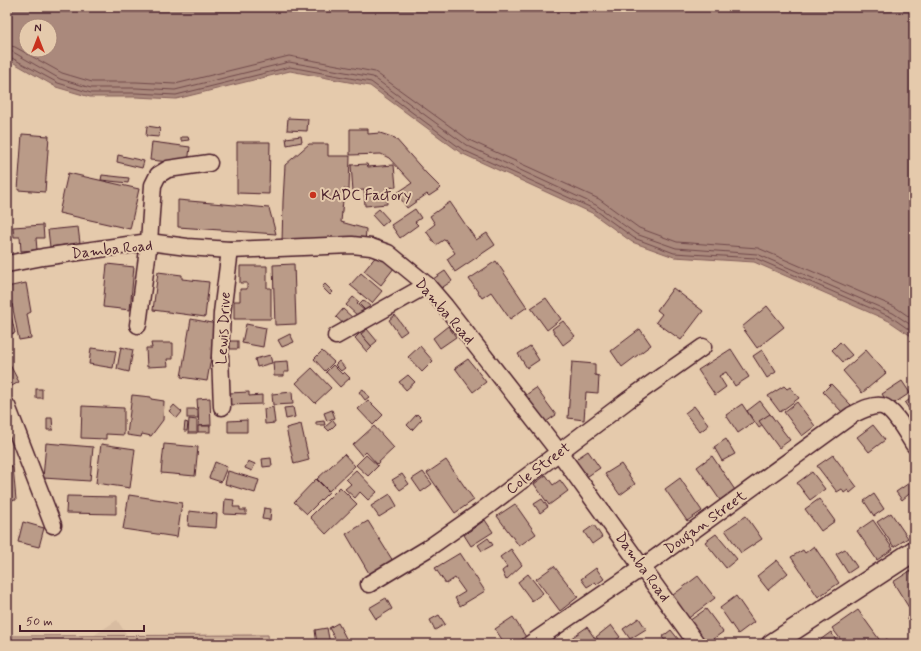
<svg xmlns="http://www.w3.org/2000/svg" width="921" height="651" viewBox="0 0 921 651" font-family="Mynerve,sans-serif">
<rect width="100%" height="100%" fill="#e5caac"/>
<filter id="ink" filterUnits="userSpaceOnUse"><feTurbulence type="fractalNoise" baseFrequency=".025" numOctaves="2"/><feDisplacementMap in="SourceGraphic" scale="8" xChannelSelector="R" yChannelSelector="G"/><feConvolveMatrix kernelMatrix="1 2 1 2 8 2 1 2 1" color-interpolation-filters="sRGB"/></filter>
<g filter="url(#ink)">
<!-- built -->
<polygon fill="#d8bca1" points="117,620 133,644 81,644"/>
<!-- green -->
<polygon fill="#ccae97" stroke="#8b6661" points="268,635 269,644 7,644 7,636"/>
<!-- water -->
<path fill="#aa897b" stroke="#845f5b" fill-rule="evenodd" d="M 7,7 L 914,7 L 914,338 L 889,321 L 754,262 L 674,257 L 632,242 L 592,213 L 461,153 L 370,86 L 290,71 L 176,99 L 136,97 L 90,97 L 56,87 L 7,59 ZM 26,26 L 50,26 L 50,50 L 26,50 Z"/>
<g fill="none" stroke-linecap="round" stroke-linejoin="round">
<!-- shore -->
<g stroke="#70494b" stroke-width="1">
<polyline points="7,45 15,47 62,73 92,82 136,82 175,84 289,56 375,72 469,140 599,199 639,228 677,242 758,248 895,307 914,320"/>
<polyline points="7,51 13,52 60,79 91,88 136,88 175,90 289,62 373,77 466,145 596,205 636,234 676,248 757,254 893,313 914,327"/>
<polyline points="7,56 10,57 58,83 91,93 136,93 176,95 290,67 371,82 463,150 594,209 634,238 674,253 755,258 891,317 914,333"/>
</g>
</g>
<!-- building -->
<g fill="#ba9b88" stroke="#4a1f2b">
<polygon points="288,118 308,119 307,131 287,130"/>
<polygon points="147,126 160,128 159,137 146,136"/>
<polygon points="350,129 368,129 368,134 380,133 395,138 426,173 441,188 429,196 427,194 407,208 397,193 412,183 389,158 381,154 350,155"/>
<polygon points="22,134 49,136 45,192 18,190"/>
<polygon points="301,136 302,142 287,145 286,138"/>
<polygon points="181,137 188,137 189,140 181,141"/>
<polygon points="152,142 190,147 188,164 150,160"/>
<polygon points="237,142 270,142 269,194 237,193"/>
<polygon points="309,144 328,144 328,156 350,156 349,190 344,189 341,222 366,229 365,243 282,243 283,201 285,165"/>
<polygon points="118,155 144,161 142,168 117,162"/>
<polygon points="367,164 368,167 394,165 396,187 386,188 387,204 365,206 364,190 353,191 351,165"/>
<polygon points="68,173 139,189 130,229 59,213"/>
<polygon points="102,175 129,178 128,183 101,180"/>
<polygon points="178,200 269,208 276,234 178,227"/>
<polygon points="450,202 476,240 487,233 495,245 455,272 447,259 455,253 445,239 436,245 426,231 435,224 430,216"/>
<polygon points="379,209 389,220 382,226 372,215"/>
<polygon points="415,209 421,218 415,222 418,225 400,238 391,225"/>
<polygon points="43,225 44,238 36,238 37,250 21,251 20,237 14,237 13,227"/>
<polygon points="78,227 80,243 50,247 48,230"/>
<polygon points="377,255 394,268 381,285 364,271"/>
<polygon points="496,261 527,307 510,319 491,292 482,298 469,279"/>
<polygon points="107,264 134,267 130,310 103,307"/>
<polygon points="294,264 296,324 275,325 273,265"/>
<polygon points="240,266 267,266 267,288 271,288 271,319 234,319 234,301 240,301 240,289 247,289 247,283 240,283"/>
<polygon points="445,271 452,281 440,289 433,279"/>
<polygon points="158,272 182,275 182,279 209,282 205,317 153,310"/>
<polygon points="361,273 382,291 372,303 350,285"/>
<polygon points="26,283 31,312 27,314 31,338 19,340 12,304 11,304 7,287"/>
<polygon points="325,284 333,292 330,295 322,287"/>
<polygon points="673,288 703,311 681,340 656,322 662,314 657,310"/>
<polygon points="353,297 359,302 357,304 365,311 359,317 346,305"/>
<polygon points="546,298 561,319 547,330 531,308"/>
<polygon points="363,300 371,307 366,311 359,304"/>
<polygon points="7,306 9,306 15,333 7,335"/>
<polygon points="767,306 784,327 757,348 742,327"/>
<polygon points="343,309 354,319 347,327 336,317"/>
<polygon points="395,315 407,331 400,336 389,320"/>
<polygon points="191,319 217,324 207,381 181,377"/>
<polygon points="563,321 575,336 563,345 552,329"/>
<polygon points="246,324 266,328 263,347 242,343"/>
<polygon points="448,326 456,337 440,348 433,338"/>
<polygon points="367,329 377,341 371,346 361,334"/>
<polygon points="640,329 651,345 622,367 611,351"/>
<polygon points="360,333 372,347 367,352 355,338"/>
<polygon points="290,334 294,342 282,347 278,340"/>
<rect x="230" y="341" width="8" height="8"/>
<polygon points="840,342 852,355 843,362 832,350"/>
<polygon points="151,343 173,343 173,359 167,359 168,366 147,367 146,348 152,348"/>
<polygon points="420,346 433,361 422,372 408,357"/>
<polygon points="530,346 539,360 527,368 518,354"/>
<polygon points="121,347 133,350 129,372 117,369"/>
<polygon points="91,348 116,351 113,368 89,364"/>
<polygon points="731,349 749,377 735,386 726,372 719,376 726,387 715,395 698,370"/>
<polygon points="762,350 776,372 767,378 753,356"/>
<polygon points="866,350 886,373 862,393 843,371"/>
<polygon points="322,351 334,362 325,371 314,359"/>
<polygon points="270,355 272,363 257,367 255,359"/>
<polygon points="468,359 486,382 473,392 455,368"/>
<polygon points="288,361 289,372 284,372 284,376 274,376 273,362"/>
<polygon points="339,361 345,368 341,371 335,365"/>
<polygon points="572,362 595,364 595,375 599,376 598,393 586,392 584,420 568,418"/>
<polygon points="10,365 19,382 10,387 7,382 7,367"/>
<polygon points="333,365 342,374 344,372 350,378 340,387 326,372"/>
<polygon points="312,368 331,388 315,403 296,383"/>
<polygon points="408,375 415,382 406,390 399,382"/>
<polygon points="902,381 910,393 890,406 882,394"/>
<polygon points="831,384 851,405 843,413 823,392"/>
<polygon points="784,386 787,389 790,387 799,398 780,412 768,396"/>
<polygon points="536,388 556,415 543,424 523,397"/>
<rect x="36" y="389" width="6" height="9"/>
<polygon points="363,389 369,397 365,400 359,392"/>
<polygon points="249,392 249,396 262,395 262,404 229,405 229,393"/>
<polygon points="292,392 293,404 273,405 272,394"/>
<polygon points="132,395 151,397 151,399 164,401 163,420 151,436 142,434 141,437 127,435"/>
<polygon points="914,396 914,415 913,415 905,403"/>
<polygon points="210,398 211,425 199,426 197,399"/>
<polygon points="368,400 383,415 373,425 358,409"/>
<polygon points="760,401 773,418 759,428 747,411"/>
<polygon points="797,402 815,426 802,436 784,412"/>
<polygon points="742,404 754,422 738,433 726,415"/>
<polygon points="174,405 182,412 177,418 169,411"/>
<polygon points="82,406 124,408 124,435 106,434 106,439 81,438"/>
<polygon points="694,406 709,425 700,432 685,413"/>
<polygon points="273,407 275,423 265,424 264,409"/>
<polygon points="293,407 295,417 286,419 284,408"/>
<rect x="187" y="409" width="11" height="9"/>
<polygon points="332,410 335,418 327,421 324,413"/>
<polygon points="417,414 422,419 412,430 407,425"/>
<polygon points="770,414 790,440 779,448 759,421"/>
<polygon points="47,418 52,418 53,430 47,430"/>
<polygon points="189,419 197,420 197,433 188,433"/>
<polygon points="247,420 247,432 228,432 228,421"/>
<polygon points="333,420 336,424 329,431 325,427"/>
<polygon points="324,421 325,425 316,425 316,422"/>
<polygon points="185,422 188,423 187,431 184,431"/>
<polygon points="301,424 309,460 294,464 286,428"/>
<polygon points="873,425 885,440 869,452 857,437"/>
<rect x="198" y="426" width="12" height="6"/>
<polygon points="374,426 394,448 377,464 366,452 362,456 353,445"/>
<polygon points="726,439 735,454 722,461 714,447"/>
<polygon points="46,443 93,447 90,481 43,478"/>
<polygon points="101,444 135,449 130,488 96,483"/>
<polygon points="164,444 198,447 195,476 161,473"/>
<polygon points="588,451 600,468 582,480 570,463"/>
<polygon points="344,454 355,466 329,491 317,479"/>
<polygon points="366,455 378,466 368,476 356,465"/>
<polygon points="833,455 857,487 850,493 848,490 844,493 842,489 837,492 817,466"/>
<polygon points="712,456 735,490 720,500 697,467"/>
<polygon points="271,458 272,466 263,467 262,459"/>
<polygon points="446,460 474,500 455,513 427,473"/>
<polygon points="248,461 255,464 252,471 245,468"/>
<polygon points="215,462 227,467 221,482 209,478"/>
<polygon points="621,464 635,484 620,495 605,474"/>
<polygon points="13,466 16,500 7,501 7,467"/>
<polygon points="356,470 377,492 368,500 360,492 355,498 345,489 351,484 346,479"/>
<polygon points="228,471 259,480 255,493 225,484"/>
<polygon points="423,472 432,484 421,492 412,479"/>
<polygon points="812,472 825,489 810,500 797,483"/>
<polygon points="402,474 409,484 400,490 392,480"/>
<polygon points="546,475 553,485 560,480 568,491 549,505 534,484"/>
<polygon points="680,478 702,511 687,521 665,489"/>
<polygon points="316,479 329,492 307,514 294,502"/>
<polygon points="912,481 914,483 914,490 902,500 896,492"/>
<polygon points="340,487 357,504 326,534 310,517"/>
<polygon points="390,494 397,506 379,517 371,506"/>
<polygon points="874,494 884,509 874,516 864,501"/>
<polygon points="129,495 182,503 177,537 123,529"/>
<polygon points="67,496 116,497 116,514 66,513"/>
<polygon points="225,499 234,500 233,507 240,507 240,510 246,510 246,515 224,514"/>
<polygon points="542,499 548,507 540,513 534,504"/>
<polygon points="819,499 835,521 821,531 805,509"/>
<polygon points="515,504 536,534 519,546 497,516"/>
<polygon points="264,508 271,509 270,520 262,519"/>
<polygon points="189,511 217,514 216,528 188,526"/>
<polygon points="891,513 908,538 894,547 877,522"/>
<polygon points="746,516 762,539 741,553 725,530"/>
<polygon points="485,520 493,532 471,546 464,535"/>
<polygon points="873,520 893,549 877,560 857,531"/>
<polygon points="368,521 393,561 370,575 346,534"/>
<polygon points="23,522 44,528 39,547 18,542"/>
<polygon points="594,525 602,537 592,544 584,532"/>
<polygon points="716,534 737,559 726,568 705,542"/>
<polygon points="488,538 493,545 482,551 478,545"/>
<polygon points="814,546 839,583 818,597 791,557 803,550 805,553"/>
<polygon points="511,549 522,565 506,580 502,571 507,567 500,557"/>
<polygon points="845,549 857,567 848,573 836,554"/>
<polygon points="460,553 485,591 460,606 455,598 465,592 455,578 446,584 435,568"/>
<polygon points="777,560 788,573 768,590 757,576"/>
<polygon points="554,566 578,597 560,611 536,579"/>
<polygon points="596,568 604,579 597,584 595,582 587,587 581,579"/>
<polygon points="910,571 914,578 914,609 911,611 893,582"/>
<polygon points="528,574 543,593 532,601 518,582"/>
<polygon points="698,576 715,598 686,620 669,598"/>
<polygon points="736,596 754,622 738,634 720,608"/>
<polygon points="386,598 392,609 376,619 369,608"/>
<polygon points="706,609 723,632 706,644 689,621"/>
<polygon points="858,610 881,642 878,644 844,644 832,628"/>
<polygon points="914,614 914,628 907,618"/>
<polygon points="439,615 445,624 435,630 430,620"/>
<polygon points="513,617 526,637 514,644 505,644 495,629"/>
<polygon points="639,618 646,629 630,639 623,629"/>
<polygon points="338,623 347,640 340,644 338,644 329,628"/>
<polygon points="611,625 620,637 611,644 602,644 596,637"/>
<polygon points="587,627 598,643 596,644 570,644 567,641"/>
<polygon points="327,628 330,644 317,644 315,630"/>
<polygon points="671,630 679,640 673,644 668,644 662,637"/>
<polygon points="831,632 837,642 834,644 823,644 820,640"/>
<polygon points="887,639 890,644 880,644"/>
</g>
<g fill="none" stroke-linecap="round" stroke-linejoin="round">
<defs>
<g id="minor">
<polyline points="7,264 43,257 149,242 187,247 230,250 352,245 371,247 388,253 427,285 445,306 559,452 697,644"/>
<polyline points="138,325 149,242 153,185 158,175 168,169 209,163"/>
<polyline points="336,336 427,285"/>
<polyline points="7,406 53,525"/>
<polyline points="222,407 220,356 222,313 230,250"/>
<polyline points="369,584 427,549 480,512 628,400 703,347"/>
<path d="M 530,644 L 643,567 L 852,415 C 860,411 872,404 882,406 C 894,409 907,434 914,445"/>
</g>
<polyline id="tertiary" points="772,644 914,551"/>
</defs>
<!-- minor casing -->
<use href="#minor" stroke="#4a1f2b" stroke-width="19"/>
<!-- tertiary casing -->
<use href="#tertiary" stroke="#4a1f2b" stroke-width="23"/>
<!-- minor -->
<use href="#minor" stroke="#e5caac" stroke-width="16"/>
<!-- tertiary -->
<use href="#tertiary" stroke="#e5caac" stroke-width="20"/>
</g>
</g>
<!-- markers -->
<circle fill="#c8321e" stroke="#e5caac" stroke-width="1.5" cx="313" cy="195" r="4"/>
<g text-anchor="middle" stroke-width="4" stroke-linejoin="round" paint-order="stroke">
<!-- poi labels -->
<g font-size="15" fill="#4a1f2b" stroke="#e5caac" text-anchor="start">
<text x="321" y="200">KADC Factory</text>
</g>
<!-- street labels -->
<g font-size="15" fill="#4a1f2b" stroke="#e5caac">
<text transform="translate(112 249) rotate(-6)" y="5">Damba Road</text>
<text transform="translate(445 311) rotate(49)" y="5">Damba Road</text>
<text transform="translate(223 328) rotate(-87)" y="5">Lewis Drive</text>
<text transform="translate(538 468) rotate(-37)" y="5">Cole Street</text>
<text transform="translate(705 522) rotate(-36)" y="5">Dougan Street</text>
<text transform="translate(643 567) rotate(54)" y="5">Damba Road</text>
</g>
</g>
<!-- margin -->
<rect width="921" height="651" fill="none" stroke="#e5caac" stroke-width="24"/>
<rect x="12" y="12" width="897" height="627" fill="none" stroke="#4a1f2b" stroke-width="1.5" filter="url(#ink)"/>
<!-- north arrow -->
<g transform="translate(38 38)"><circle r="19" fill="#e5caac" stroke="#a78678"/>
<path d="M0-3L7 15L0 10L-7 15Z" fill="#c8321e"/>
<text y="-6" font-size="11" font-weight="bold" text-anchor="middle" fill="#4a1f2b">N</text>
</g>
<!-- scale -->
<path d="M20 625v6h124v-6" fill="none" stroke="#4a1f2b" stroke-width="2"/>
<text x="26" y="625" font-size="12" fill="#4a1f2b" stroke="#e5caac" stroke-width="3" paint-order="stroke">50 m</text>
</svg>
